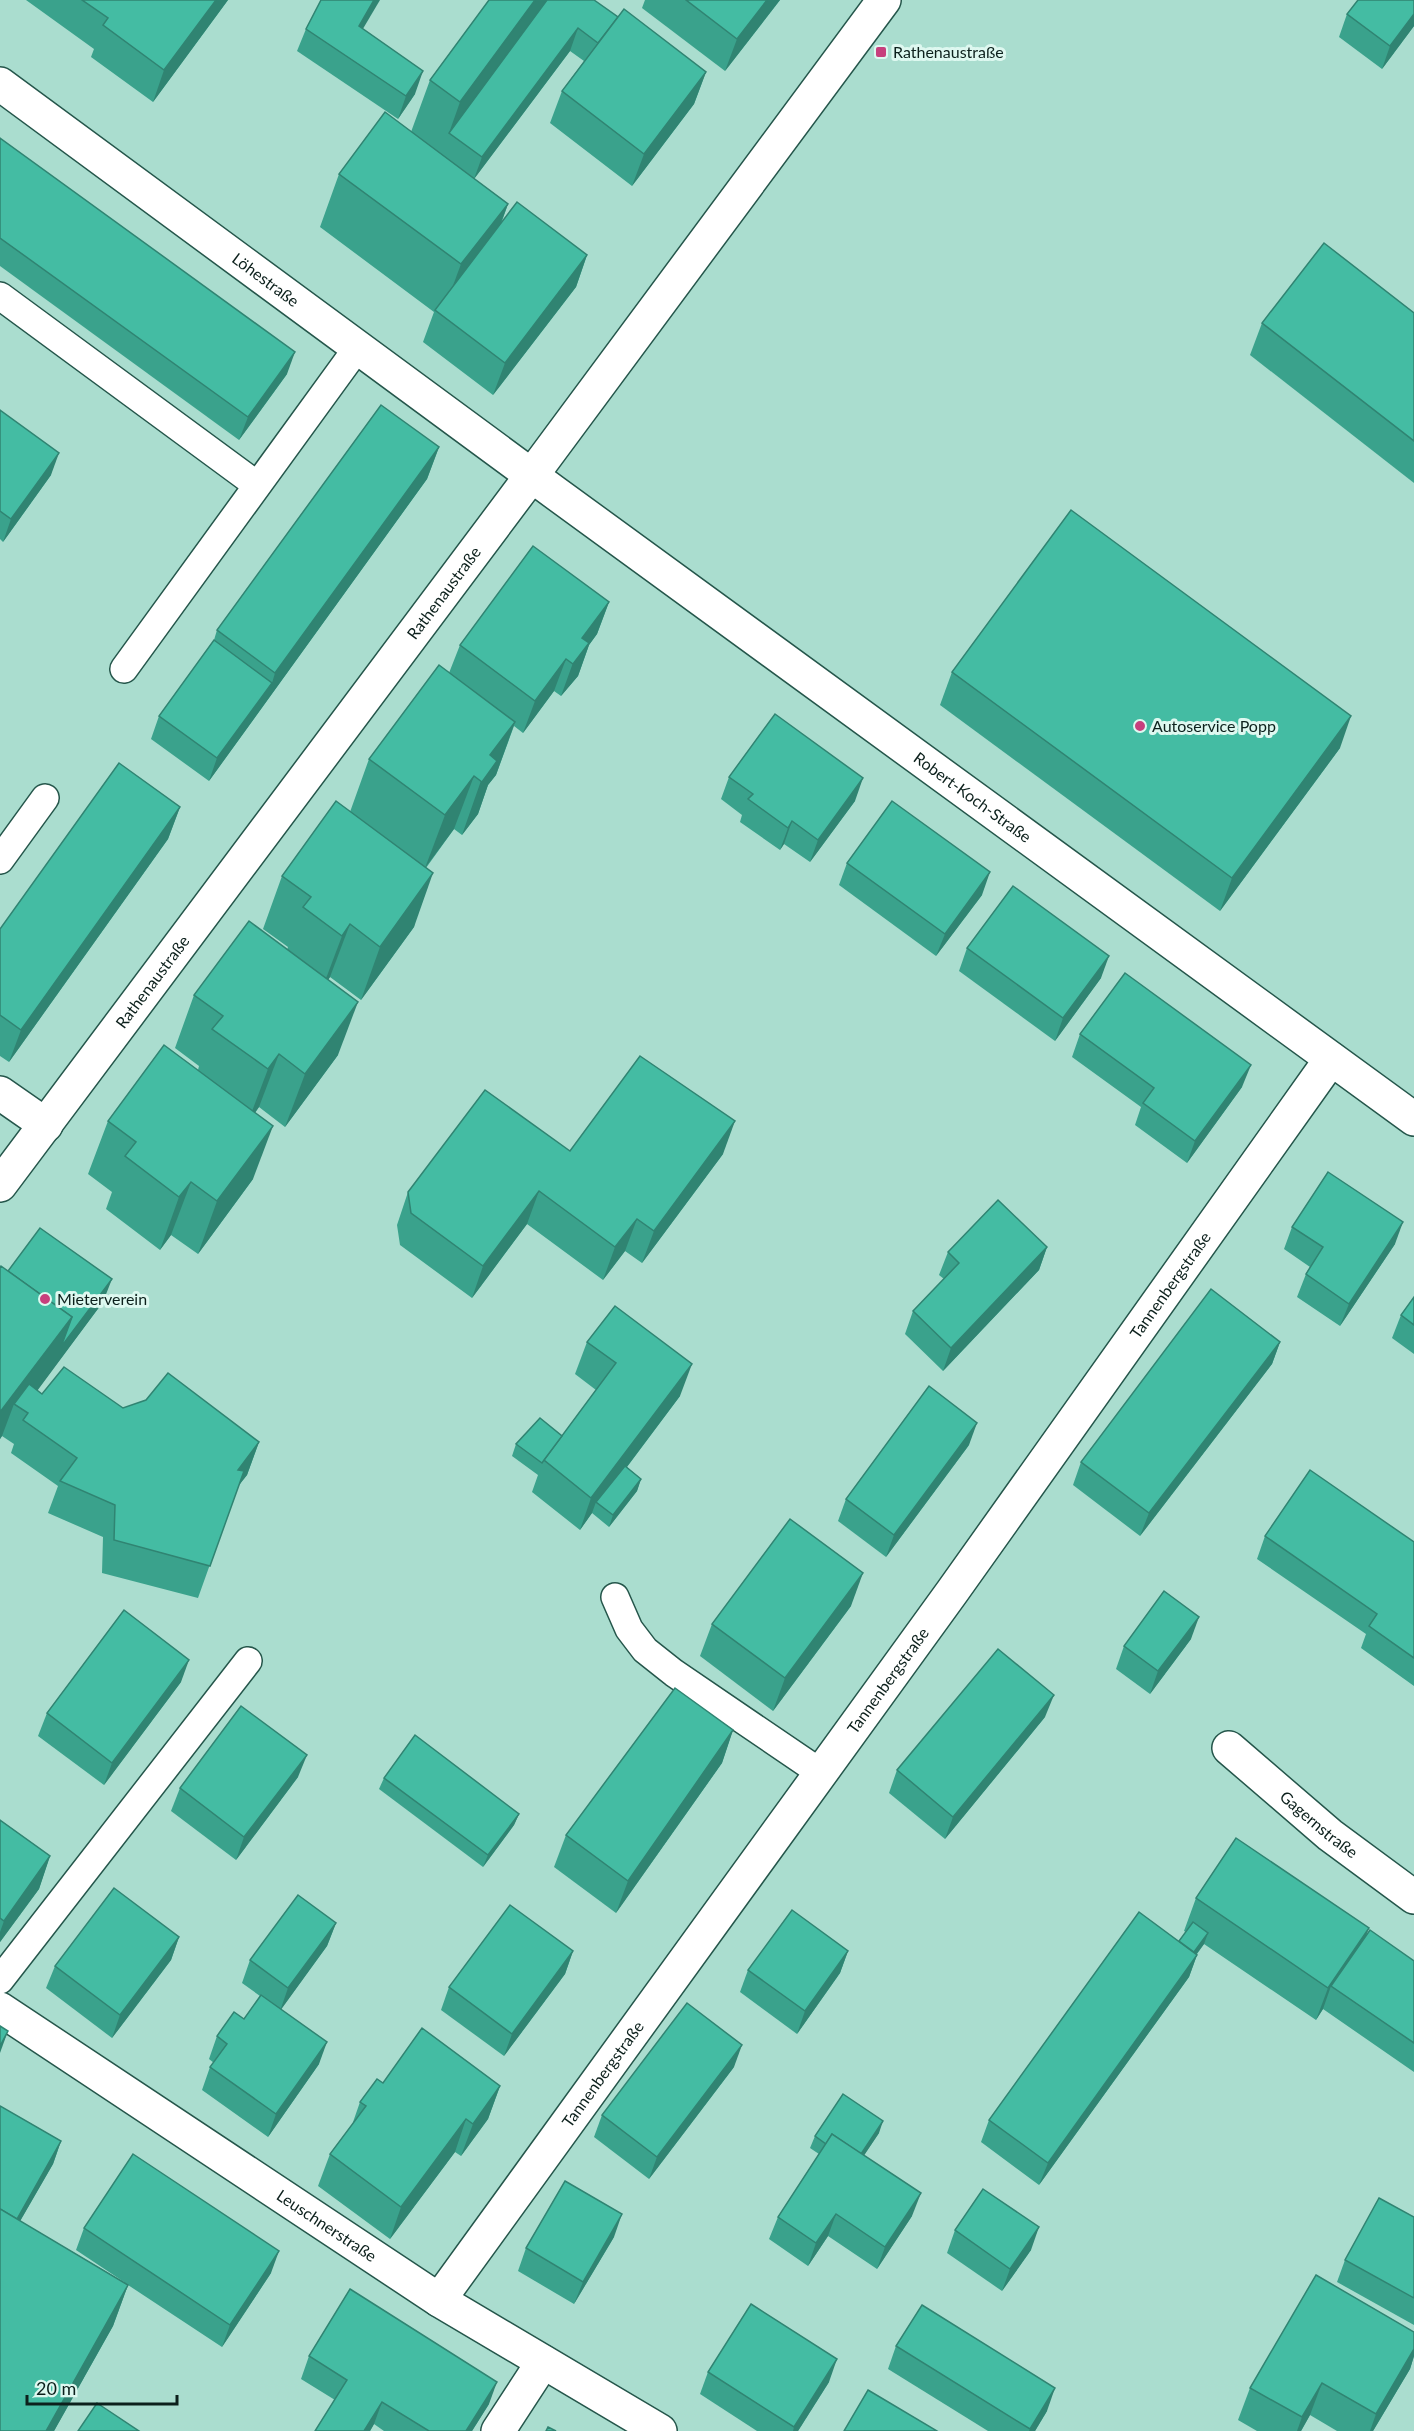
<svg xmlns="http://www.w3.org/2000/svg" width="1414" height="2431" viewBox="0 0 1414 2431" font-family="Lato,sans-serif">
<rect width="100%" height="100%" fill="#aaddcf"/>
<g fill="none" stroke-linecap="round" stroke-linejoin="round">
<defs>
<g id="service">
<polyline points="0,296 257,485"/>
<polyline points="124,669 358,347"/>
<polyline points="0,860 45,798"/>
<polyline points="615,1597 629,1629 645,1650 674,1673 821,1773"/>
<polyline points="0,1980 248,1661"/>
</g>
<g id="minor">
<path id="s1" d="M 0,84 L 554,492 L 1414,1119"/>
<polyline points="0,1093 46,1125"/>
<path id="s2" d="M 1229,1748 L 1330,1835 L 1414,1897"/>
<path id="s3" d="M 0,2009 L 439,2300 L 660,2431"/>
<path id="s4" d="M 439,2300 L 952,1592 L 1331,1059"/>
<polyline points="498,2431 543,2362"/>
</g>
<g id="secondary">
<path id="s5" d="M 0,1185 L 532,475 L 884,0"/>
</g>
</defs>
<!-- service casing -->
<use href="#service" stroke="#25564b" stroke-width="30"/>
<!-- minor casing -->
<use href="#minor" stroke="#25564b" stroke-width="36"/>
<!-- secondary casing -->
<use href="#secondary" stroke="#25564b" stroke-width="36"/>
<!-- service -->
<use href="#service" stroke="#fff" stroke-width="27"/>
<!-- minor -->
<use href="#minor" stroke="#fff" stroke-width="33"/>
<!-- secondary -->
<use href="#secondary" stroke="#fff" stroke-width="33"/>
</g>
<!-- wall -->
<g fill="#3aa28c">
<polygon points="26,0 228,0 153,102 91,57 94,49"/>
<polygon points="489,0 618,17 706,72 694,104 632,186 550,123 562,91 584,61 570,51 474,179 508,204 501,224 587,255 576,287 493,395 423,342 434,312 320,227 339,174 411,132 430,80"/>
<polygon points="645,0 780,0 725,71 642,8"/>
<polygon points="1414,0 1414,26 1382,69 1339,37 1347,14"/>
<polygon points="306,29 363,29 415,94 398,119 297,51"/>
<polygon points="0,138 287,374 239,440 0,266"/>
<polygon points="1414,313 1414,483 1250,355 1262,323"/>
<polygon points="0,410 51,475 3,542 0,539"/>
<polygon points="439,447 427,479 209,781 151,739 159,716 214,640 217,630"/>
<polygon points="609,602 597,634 589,645 578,676 561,696 554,691 523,733 514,726 496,775 488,785 478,814 462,835 454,829 426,868 414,927 361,1000 330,977 328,980 338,1055 285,1127 259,1107 255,1113 253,1179 198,1254 171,1235 160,1250 106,1209 112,1192 88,1174 108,1121 198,1070 199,1066 175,1048 194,995 287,950 288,947 263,929 282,876 350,812 369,759 449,673 460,645"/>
<polygon points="952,672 1340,748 1220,911 940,705"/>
<polygon points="729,777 855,801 810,862 784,844 780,850 740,822 742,815 721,799"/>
<polygon points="180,807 168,839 9,1062 0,1056 0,929"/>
<polygon points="847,863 982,895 936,956 839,885"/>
<polygon points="967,948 1101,978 1055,1041 959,971"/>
<polygon points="1080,1034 1242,1087 1187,1163 1135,1125 1141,1107 1072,1057"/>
<polygon points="570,1151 723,1154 642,1263 625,1251 603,1280 527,1224 472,1298 400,1245 397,1225 408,1192"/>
<polygon points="1292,1227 1395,1244 1340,1326 1297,1297 1306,1274 1310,1267 1284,1249"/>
<polygon points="1047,1247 1039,1270 943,1371 905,1334 913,1311 944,1279 939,1275 948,1252"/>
<polygon points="0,1268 8,1271 103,1302 37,1390 42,1394 123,1408 259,1442 247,1475 238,1486 198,1598 102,1573 103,1537 48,1513 58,1486 11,1453 14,1444 2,1436 0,1439"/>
<polygon points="1414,1297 1414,1354 1392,1338 1401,1315"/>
<polygon points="587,1342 680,1396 627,1467 641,1479 637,1491 609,1527 592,1513 580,1530 532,1492 538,1475 512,1456 516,1444 562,1436 596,1390 575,1374"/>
<polygon points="1280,1342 1272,1364 1140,1536 1073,1485 1081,1462"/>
<polygon points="969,1445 886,1557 838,1521 846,1499"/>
<polygon points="1265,1536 1414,1542 1414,1686 1361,1648 1366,1634 1257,1559"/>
<polygon points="851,1606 773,1711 700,1656 712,1624"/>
<polygon points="1191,1639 1150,1694 1116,1669 1124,1646"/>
<polygon points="181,1682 104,1785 38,1736 47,1713"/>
<polygon points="1045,1717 945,1839 889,1793 897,1770"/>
<polygon points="733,1730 722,1763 616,1913 554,1867 566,1835"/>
<polygon points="298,1777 236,1860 171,1811 180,1788"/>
<polygon points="384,1778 519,1814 514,1825 483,1867 379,1789"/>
<polygon points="0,1820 50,1856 39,1889 0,1942"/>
<polygon points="1196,1898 1365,1937 1414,1961 1414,2072 1323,2009 1316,2020 1204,1944 1197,1954 1197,1955 1189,1977 1039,2185 981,2142 989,2120 1179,1941 1186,1932 1184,1931"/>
<polygon points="336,1923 327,1946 281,2009 319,2064 268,2137 202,2090 210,2067 214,2063 209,2059 217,2036 244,2019 260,1996 242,1983 250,1960"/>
<polygon points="179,1937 171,1960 112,2038 46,1988 55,1966"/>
<polygon points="573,1951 565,1974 504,2056 441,2010 449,1987"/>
<polygon points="848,1951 840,1973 797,2034 740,1992 748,1970"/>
<polygon points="734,2067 649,2179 594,2137 602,2115"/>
<polygon points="383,2083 500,2086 488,2119 461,2156 455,2152 390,2239 318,2186 330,2154 352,2125 360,2102"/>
<polygon points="0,2106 61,2141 53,2164 20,2221 124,2282 76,2250 84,2228 271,2273 222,2347 128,2285 113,2326 54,2431 0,2431"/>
<polygon points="879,2133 864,2155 912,2216 877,2269 828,2236 808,2266 769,2239 778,2217 819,2154 810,2148 815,2136"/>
<polygon points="1414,2217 1414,2325 1337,2282 1345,2260"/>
<polygon points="955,2230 1031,2250 1002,2291 947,2253"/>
<polygon points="614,2237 574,2304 518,2271 526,2248"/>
<polygon points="1414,2332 1414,2356 1410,2369 1373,2431 1337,2431 1310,2415 1301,2431 1257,2431 1238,2420 1250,2388"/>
<polygon points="896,2346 1047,2411 1035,2431 988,2431 888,2369"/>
<polygon points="309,2356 489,2404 472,2431 384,2431 374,2424 370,2431 315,2431 335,2400 301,2379"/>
<polygon points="708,2372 829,2382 798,2431 757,2431 700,2394"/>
</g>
<!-- shaded-wall -->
<g fill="#308472">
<polygon points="216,0 228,0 153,102 164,70"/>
<polygon points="374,0 380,0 351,49 359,26"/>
<polygon points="535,0 554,0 449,133 460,102"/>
<polygon points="767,0 780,0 725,71 737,39"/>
<polygon points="1414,14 1414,26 1382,69 1390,46"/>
<polygon points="578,28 570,51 474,179 482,157"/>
<polygon points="423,71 415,94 398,119 406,96"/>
<polygon points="706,72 694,104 632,186 644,154"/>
<polygon points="508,204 488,257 442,315 461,264"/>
<polygon points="587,255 576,287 493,395 505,363"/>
<polygon points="295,352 287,374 239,440 248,417"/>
<polygon points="439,447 427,479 209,781 217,758 272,683 275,673"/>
<polygon points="59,453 51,475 3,542 11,519"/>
<polygon points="609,602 597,634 589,645 578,676 561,696 582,638"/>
<polygon points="566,659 554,691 523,733 535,701"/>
<polygon points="1351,716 1340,748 1220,911 1232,878"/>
<polygon points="515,722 496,775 488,785 478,814 462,835 490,755"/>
<polygon points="474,776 454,829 425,868 445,815"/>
<polygon points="863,778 855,801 810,862 818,840"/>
<polygon points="180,807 168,839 9,1062 21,1030"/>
<polygon points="792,821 784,844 780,850 788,828"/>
<polygon points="990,872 982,895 936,956 945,934"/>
<polygon points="433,873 414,927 361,1000 380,947"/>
<polygon points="350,924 330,977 322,989 342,936"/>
<polygon points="1109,956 1101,978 1055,1041 1063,1018"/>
<polygon points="358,1002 338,1055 285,1127 305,1074"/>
<polygon points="279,1054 259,1107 248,1122 268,1069"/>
<polygon points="1251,1065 1242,1087 1187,1163 1195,1141"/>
<polygon points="735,1121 723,1154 642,1263 654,1231"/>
<polygon points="273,1126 253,1179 198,1254 217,1201"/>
<polygon points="191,1182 171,1235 160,1250 179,1197"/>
<polygon points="539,1191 527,1224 472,1298 483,1266"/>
<polygon points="637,1219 625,1251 603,1280 615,1247"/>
<polygon points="1403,1222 1395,1244 1340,1326 1349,1304"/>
<polygon points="1047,1247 1039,1270 943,1371 951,1348"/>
<polygon points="112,1279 103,1302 23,1410 14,1404 2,1436 0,1439 0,1412 72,1317"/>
<polygon points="1280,1342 1272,1364 1140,1536 1149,1513"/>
<polygon points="692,1364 680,1396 599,1504 596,1502 592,1513 580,1530 591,1498"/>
<polygon points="977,1423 969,1445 886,1557 894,1535"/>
<polygon points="259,1442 247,1475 226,1502 238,1470"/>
<polygon points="641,1479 637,1491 609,1527 613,1515"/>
<polygon points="863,1573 851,1606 773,1711 785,1678"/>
<polygon points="1199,1617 1191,1639 1150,1694 1158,1671"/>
<polygon points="189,1660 181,1682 104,1785 112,1763"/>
<polygon points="1054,1695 1045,1717 945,1839 953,1817"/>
<polygon points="733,1730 722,1763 616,1913 628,1881"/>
<polygon points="307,1755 298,1777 236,1860 244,1837"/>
<polygon points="519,1814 514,1825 483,1867 488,1855"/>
<polygon points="50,1856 39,1889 0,1942 0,1932 4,1921"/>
<polygon points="336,1923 327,1946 280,2011 288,1988"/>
<polygon points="1369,1928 1357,1960 1331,1986 1323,2009 1316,2020 1328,1988"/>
<polygon points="1208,1933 1204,1944 1183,1972 1187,1961"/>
<polygon points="179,1937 171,1960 112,2038 120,2015"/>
<polygon points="573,1951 565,1974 504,2056 512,2034"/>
<polygon points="848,1951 840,1973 797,2034 805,2011"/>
<polygon points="1197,1955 1189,1977 1039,2185 1048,2163"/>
<polygon points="8,2031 0,2053 0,2046"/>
<polygon points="327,2042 319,2064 268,2137 276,2114"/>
<polygon points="742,2045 734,2067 649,2179 657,2157"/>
<polygon points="500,2086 488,2119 461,2156 473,2124"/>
<polygon points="466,2119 455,2152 390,2239 401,2207"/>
<polygon points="883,2121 879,2133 851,2175 855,2163"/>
<polygon points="61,2141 53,2164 0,2256 7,2234"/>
<polygon points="921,2193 912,2216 877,2269 885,2247"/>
<polygon points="622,2214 614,2237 574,2304 583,2282"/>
<polygon points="836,2214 828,2236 808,2266 816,2243"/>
<polygon points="1039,2227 1031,2250 1002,2291 1010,2269"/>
<polygon points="279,2251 271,2273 222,2347 230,2325"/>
<polygon points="128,2285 113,2326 54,2431 46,2431"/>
<polygon points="1414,2349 1414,2356 1410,2369 1373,2431 1370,2431 1376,2414"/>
<polygon points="837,2359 829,2382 798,2431 793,2431 794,2427"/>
<polygon points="497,2382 489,2404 472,2431 466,2431"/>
<polygon points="1322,2383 1310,2415 1301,2431 1297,2431 1302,2417"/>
<polygon points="1055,2388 1047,2411 1035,2431 1029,2431"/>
<polygon points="382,2402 374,2424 370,2431 364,2431"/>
</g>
<!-- building -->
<g fill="#44bca3" stroke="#308472" stroke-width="1.5">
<polygon points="82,0 216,0 164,70 103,25 108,18"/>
<polygon points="321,0 374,0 359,26 423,71 406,96 306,29"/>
<polygon points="489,0 535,0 460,102 430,80"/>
<polygon points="547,0 594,0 618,17 598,43 578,28 482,157 449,133"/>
<polygon points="686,0 767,0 737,39"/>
<polygon points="1358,0 1414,0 1414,14 1390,46 1347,14"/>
<polygon points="624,9 706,72 644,154 562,91"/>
<polygon points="385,112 508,204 461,264 339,174"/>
<polygon points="0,138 295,352 248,417 0,238"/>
<polygon points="517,202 587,255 505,363 435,310"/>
<polygon points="1324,243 1414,313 1414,441 1262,323"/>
<polygon points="381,405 439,447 275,673 217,630"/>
<polygon points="0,410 59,453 11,519 0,511"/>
<polygon points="1071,510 1351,716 1232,878 952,672"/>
<polygon points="533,546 609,602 582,638 589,643 573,664 566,659 535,701 460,645"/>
<polygon points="214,640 272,683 217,758 159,716"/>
<polygon points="439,665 515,722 490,755 497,761 482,782 474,776 445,815 369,759"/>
<polygon points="775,714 863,778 818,840 792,821 788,828 748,799 753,794 729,777"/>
<polygon points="119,763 180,807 21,1030 0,1015 0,929"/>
<polygon points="336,801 433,873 380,947 350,924 342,936 303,907 311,897 282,876"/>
<polygon points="892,801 990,872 945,934 847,863"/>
<polygon points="1013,886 1109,956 1063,1018 967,948"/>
<polygon points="249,921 358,1002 305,1074 279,1054 268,1069 212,1029 223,1016 194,995"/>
<polygon points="1125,973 1251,1065 1195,1141 1143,1103 1154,1088 1080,1034"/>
<polygon points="164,1045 273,1126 217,1201 191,1182 179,1197 125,1156 136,1142 108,1121"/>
<polygon points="640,1056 735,1121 654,1231 637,1219 615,1247 539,1191 483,1266 411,1213 408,1192 485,1090 570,1151"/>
<polygon points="1328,1172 1403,1222 1349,1304 1306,1274 1323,1247 1292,1227"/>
<polygon points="998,1200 1047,1247 951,1348 913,1311 959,1263 948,1252"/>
<polygon points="40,1228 112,1279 61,1347 72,1317 8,1271"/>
<polygon points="1,1266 72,1317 0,1412 0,1268"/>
<polygon points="1211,1289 1280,1342 1149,1513 1081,1462"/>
<polygon points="1414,1297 1414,1325 1401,1315"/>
<polygon points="615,1306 692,1364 591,1498 544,1460 616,1363 587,1342"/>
<polygon points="64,1367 123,1408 146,1400 168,1373 259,1442 238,1470 244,1471 210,1566 114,1540 115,1505 60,1481 77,1458 23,1420 28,1413 14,1404 29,1384 42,1394"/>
<polygon points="929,1386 977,1423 894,1535 846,1499"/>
<polygon points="540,1418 562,1436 544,1460 542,1463 516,1444"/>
<polygon points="625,1466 641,1479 613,1515 596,1502"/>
<polygon points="1310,1470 1414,1542 1414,1658 1369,1626 1377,1614 1265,1536"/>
<polygon points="790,1519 863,1573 785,1678 712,1624"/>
<polygon points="1164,1591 1199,1617 1158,1671 1124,1646"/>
<polygon points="124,1610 189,1660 112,1763 47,1713"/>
<polygon points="998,1649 1054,1695 953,1817 897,1770"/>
<polygon points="675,1688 733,1730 628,1881 566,1835"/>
<polygon points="241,1706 307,1755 244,1837 180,1788"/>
<polygon points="415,1735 519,1814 488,1855 384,1778"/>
<polygon points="0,1820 50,1856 4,1921 0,1918"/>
<polygon points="1236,1838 1369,1928 1328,1988 1196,1898"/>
<polygon points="114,1888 179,1937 120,2015 55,1966"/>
<polygon points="298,1895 336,1923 288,1988 250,1960"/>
<polygon points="510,1905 573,1951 512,2034 449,1987"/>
<polygon points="792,1910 848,1951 805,2011 748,1970"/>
<polygon points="1139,1912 1197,1955 1048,2163 989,2120"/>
<polygon points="1193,1922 1208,1933 1194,1952 1179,1941"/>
<polygon points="1370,1930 1414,1961 1414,2043 1331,1986"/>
<polygon points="261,1995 327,2042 276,2114 210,2067 227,2044 217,2036 234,2012 244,2019"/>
<polygon points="687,2003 742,2045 657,2157 602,2115"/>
<polygon points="0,2026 8,2031 0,2046"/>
<polygon points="422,2028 500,2086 473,2124 466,2119 401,2207 330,2154 366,2106 360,2102 377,2079 383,2083"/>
<polygon points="843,2094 883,2121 861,2154 832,2134 826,2144 815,2136"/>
<polygon points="0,2106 61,2141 17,2219 0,2209"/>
<polygon points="832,2134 921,2193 885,2247 836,2214 816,2243 778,2217"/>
<polygon points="133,2154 279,2251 230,2325 84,2228"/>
<polygon points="565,2181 622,2214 583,2282 526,2248"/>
<polygon points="983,2189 1039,2227 1010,2269 955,2230"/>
<polygon points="1379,2198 1414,2217 1414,2298 1345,2260"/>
<polygon points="0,2209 128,2285 46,2431 0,2431"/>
<polygon points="1316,2275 1414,2332 1414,2349 1376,2414 1322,2383 1302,2417 1250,2388"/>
<polygon points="350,2289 497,2382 466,2431 429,2431 382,2402 364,2431 315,2431 347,2380 309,2356"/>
<polygon points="751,2304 837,2359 794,2427 708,2372"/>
<polygon points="922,2305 1055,2388 1030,2429 896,2346"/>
<polygon points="868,2390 937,2431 844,2431"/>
<polygon points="97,2403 139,2431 78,2431"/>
<polygon points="548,2427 556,2431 546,2431"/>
</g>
<!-- markers -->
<g fill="#c73f7d" stroke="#def8f0" stroke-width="2">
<rect x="875" y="46" width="12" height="12" rx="3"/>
<circle cx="1140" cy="726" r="6"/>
<circle cx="45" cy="1299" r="6"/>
</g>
<g text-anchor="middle" stroke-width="6" stroke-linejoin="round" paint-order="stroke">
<!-- poi labels -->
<g font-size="16" fill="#0c201c" stroke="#def8f0" text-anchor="start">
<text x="893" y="58">Rathenaustraße</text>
<text x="1152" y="732">Autoservice Popp</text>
<text x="57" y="1305">Mieterverein</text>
</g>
<!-- street labels -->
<g font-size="16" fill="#0c201c" stroke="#def8f0">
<text dy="6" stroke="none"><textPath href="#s1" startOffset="330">Löhestraße</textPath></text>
<text dy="6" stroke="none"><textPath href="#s5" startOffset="740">Rathenaustraße</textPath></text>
<text dy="6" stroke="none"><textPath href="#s1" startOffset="1206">Robert-Koch-Straße</textPath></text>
<text dy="6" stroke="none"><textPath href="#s5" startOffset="254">Rathenaustraße</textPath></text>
<text dy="6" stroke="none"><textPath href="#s4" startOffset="1251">Tannenbergstraße</textPath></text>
<text dy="6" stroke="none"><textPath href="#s4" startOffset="765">Tannenbergstraße</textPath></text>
<text dy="6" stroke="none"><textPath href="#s2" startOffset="118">Gagernstraße</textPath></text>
<text dy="6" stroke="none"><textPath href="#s4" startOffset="279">Tannenbergstraße</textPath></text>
<text dy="6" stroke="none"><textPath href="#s3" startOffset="392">Leuschnerstraße</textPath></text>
</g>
</g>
<!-- scale -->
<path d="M27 2395v9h150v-9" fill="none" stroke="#0c201c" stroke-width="3"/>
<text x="36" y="2395" font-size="18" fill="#0c201c" stroke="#def8f0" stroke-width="4.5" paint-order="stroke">20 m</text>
</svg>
